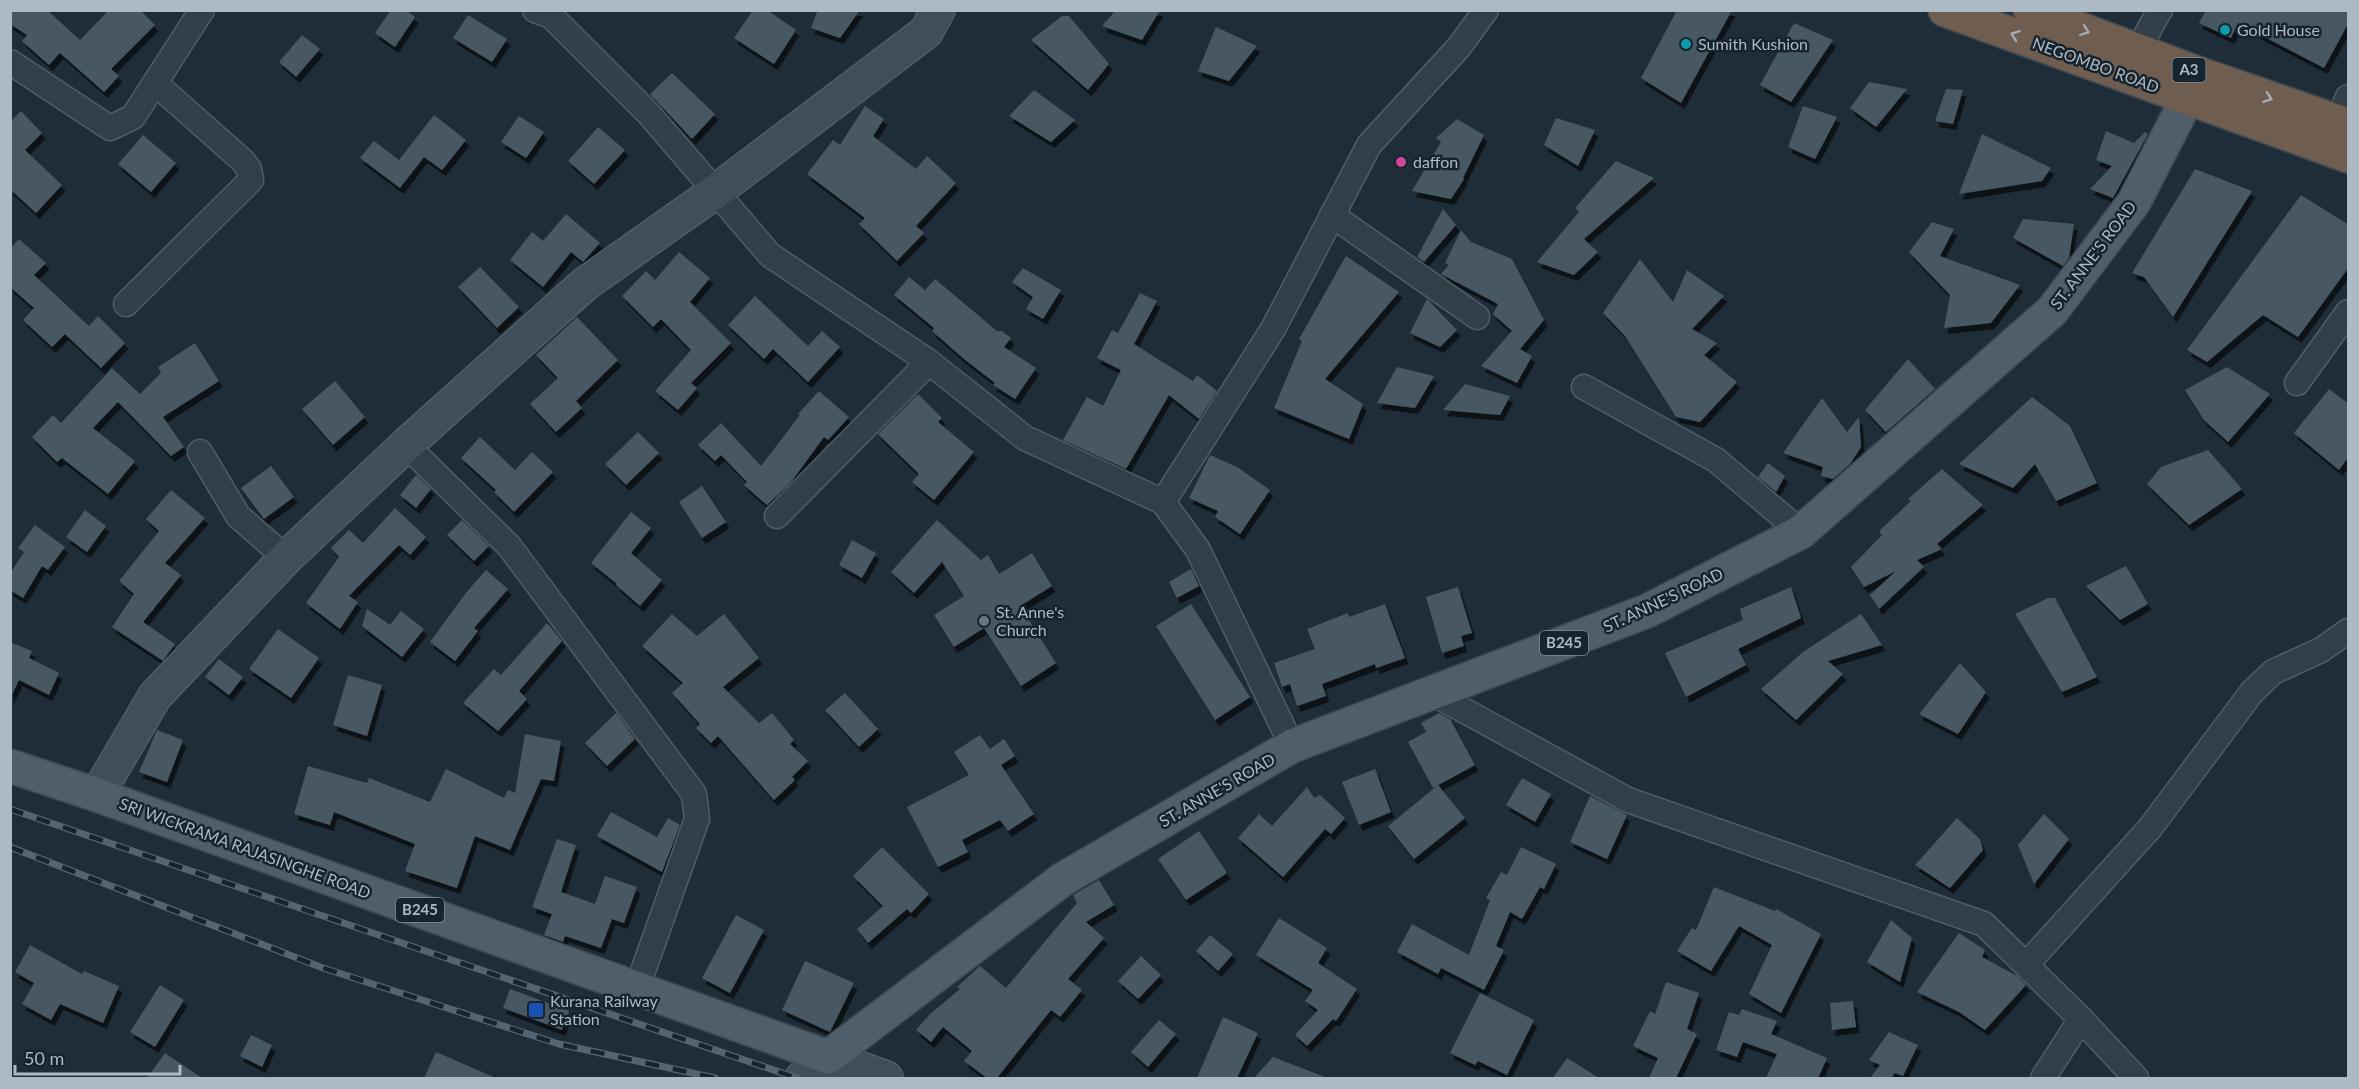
<svg xmlns="http://www.w3.org/2000/svg" width="2359" height="1089" viewBox="0 0 2359 1089" font-family="Lato,sans-serif">
<defs>
<filter id="shadow"><feDropShadow dx="3.5" dy="6" stdDeviation="0" flood-color="#0009"/></filter>
</defs>
<rect width="100%" height="100%" fill="#1f2d38"/>
<!-- building -->
<g fill="#465864" filter="url(#shadow)">
<polygon points="10,10 47,10 80,40 109,10 140,10 155,25 111,69 119,76 104,92 60,53 49,65 22,41 27,35 10,24"/>
<polygon points="391,10 406,10 415,17 395,47 375,33"/>
<polygon points="753,10 767,10 796,30 774,64 734,38"/>
<polygon points="818,10 860,10 840,38 811,28"/>
<polygon points="1116,10 1160,10 1142,40 1102,26"/>
<polygon points="1677,10 1732,10 1681,103 1641,78"/>
<polygon points="2206,10 2349,10 2349,22 2324,68 2238,23 2231,38 2199,23"/>
<polygon points="468,15 507,39 492,62 453,38"/>
<polygon points="1062,16 1069,16 1109,64 1088,90 1031,40"/>
<polygon points="1794,23 1833,40 1791,102 1760,85"/>
<polygon points="1216,27 1257,46 1229,81 1198,71"/>
<polygon points="302,35 320,49 296,77 279,62"/>
<polygon points="672,73 715,114 692,139 650,94"/>
<polygon points="1869,82 1907,89 1876,127 1850,108"/>
<polygon points="1946,89 1963,90 1953,124 1935,121"/>
<polygon points="1034,90 1075,120 1051,142 1009,116"/>
<polygon points="865,106 884,119 873,136 916,169 927,156 956,183 916,226 924,233 897,261 859,224 865,218 807,174 833,140 840,145"/>
<polygon points="1803,106 1837,117 1815,159 1788,147"/>
<polygon points="21,111 42,133 25,150 62,185 36,213 10,189 10,122"/>
<polygon points="434,115 466,140 442,170 424,157 400,188 360,158 374,141 399,160"/>
<polygon points="519,116 544,132 526,158 501,142"/>
<polygon points="1556,118 1595,130 1578,166 1544,145"/>
<polygon points="1457,119 1484,135 1463,178 1464,179 1451,199 1412,191 1441,142 1436,138"/>
<polygon points="598,127 625,150 594,184 568,161"/>
<polygon points="2106,131 2134,143 2145,132 2148,134 2113,198 2090,189 2112,166 2096,160"/>
<polygon points="1982,134 2051,168 2042,181 1959,194"/>
<polygon points="143,135 176,163 151,192 118,164"/>
<polygon points="1616,161 1654,178 1584,239 1598,252 1574,275 1537,262 1579,212 1575,208"/>
<polygon points="2195,169 2252,191 2173,317 2144,277 2132,273"/>
<polygon points="2301,195 2349,225 2349,267 2298,337 2263,315 2207,362 2187,350"/>
<polygon points="1443,209 1456,225 1424,262 1417,257"/>
<polygon points="566,214 600,243 583,262 571,252 543,287 510,260 532,232 543,241"/>
<polygon points="2023,219 2074,224 2069,258 2063,266 2013,238"/>
<polygon points="1932,222 1954,229 1940,256 2020,285 1991,323 1944,328 1950,295 1909,252"/>
<polygon points="1461,230 1471,242 1512,259 1544,320 1520,349 1532,356 1517,383 1481,366 1512,331 1493,314 1498,304 1441,274 1449,265 1445,263"/>
<polygon points="19,239 46,263 34,275 89,326 98,316 125,343 101,368 65,334 52,347 23,320 34,308 10,287 10,249"/>
<polygon points="679,252 710,278 690,302 731,343 691,383 697,388 678,410 655,391 691,350 661,319 653,327 622,296 646,271 655,280"/>
<polygon points="1346,256 1399,292 1325,379 1363,404 1349,439 1274,408 1302,341 1299,339"/>
<polygon points="1640,259 1673,302 1687,270 1724,296 1692,329 1717,343 1704,355 1737,382 1700,422 1676,417 1625,336 1603,313"/>
<polygon points="480,267 519,307 497,328 458,287"/>
<polygon points="1023,268 1061,290 1043,319 1026,309 1033,297 1012,282"/>
<polygon points="909,277 925,290 935,279 997,331 1002,331 1011,338 1004,347 1036,368 1015,399 993,385 995,383 964,359 932,331 934,328 894,295"/>
<polygon points="1140,293 1157,301 1134,344 1193,381 1197,375 1217,391 1199,419 1169,395 1126,469 1063,440 1087,397 1103,406 1121,370 1097,358 1112,330 1118,333"/>
<polygon points="755,296 808,346 822,331 840,347 808,382 773,349 764,359 728,325"/>
<polygon points="1427,299 1457,330 1440,347 1410,333"/>
<polygon points="577,317 618,360 576,401 582,408 556,432 530,404 558,378 536,355"/>
<polygon points="195,343 219,381 163,417 184,447 171,456 118,402 93,428 135,461 108,494 62,458 57,462 32,437 53,415 61,423 112,368 140,394 161,373 158,367"/>
<polygon points="1908,359 1935,389 1886,432 1865,410"/>
<polygon points="1397,367 1434,376 1415,408 1377,403"/>
<polygon points="2227,367 2270,394 2228,442 2204,420 2185,390"/>
<polygon points="335,381 365,417 333,445 302,409"/>
<polygon points="1465,384 1510,396 1500,415 1443,410"/>
<polygon points="2329,389 2349,404 2349,456 2339,470 2294,433"/>
<polygon points="819,391 849,417 828,440 824,437 791,482 767,505 744,485 747,482 721,455 715,461 698,445 721,423 761,466 800,415 798,414"/>
<polygon points="918,394 942,418 938,422 974,452 934,500 912,482 919,474 878,434"/>
<polygon points="2032,397 2070,426 2097,483 2056,501 2035,464 2013,488 1959,464"/>
<polygon points="1822,398 1847,432 1859,417 1861,447 1850,464 1833,479 1821,476 1823,467 1783,453"/>
<polygon points="638,432 659,453 626,485 605,464"/>
<polygon points="480,437 515,470 532,452 553,472 514,512 494,492 496,490 461,458"/>
<polygon points="2208,450 2242,489 2189,525 2147,484 2161,467"/>
<polygon points="1210,455 1237,467 1270,490 1240,534 1215,517 1218,511 1189,498"/>
<polygon points="1768,463 1785,476 1776,492 1758,477"/>
<polygon points="271,466 294,497 264,519 241,488"/>
<polygon points="1942,469 1983,505 1937,544 1942,549 1917,560 1924,567 1879,609 1870,595 1896,571 1864,587 1851,567 1882,535 1879,531 1911,501 1908,499"/>
<polygon points="416,475 431,489 416,508 400,495"/>
<polygon points="702,486 726,522 702,538 679,502"/>
<polygon points="171,490 205,518 165,563 181,575 143,622 175,644 163,661 112,627 134,594 119,581 159,531 146,519"/>
<polygon points="395,508 426,537 410,555 399,545 349,596 358,602 340,629 306,603 339,557 331,548 349,530 363,543"/>
<polygon points="85,510 106,526 87,552 66,537"/>
<polygon points="631,512 651,528 631,553 662,580 640,606 616,585 617,584 591,563"/>
<polygon points="462,520 489,546 474,561 447,535"/>
<polygon points="937,520 981,560 988,555 999,574 1032,553 1052,586 1020,606 1056,663 1021,686 984,628 954,647 934,615 964,596 942,562 914,593 891,572"/>
<polygon points="35,525 65,547 48,570 42,566 23,598 10,590 10,574 24,552 18,548"/>
<polygon points="852,540 876,553 862,578 839,565"/>
<polygon points="2126,566 2148,604 2120,620 2086,586"/>
<polygon points="1191,569 1199,586 1177,598 1169,582"/>
<polygon points="486,570 508,589 474,628 478,631 455,661 430,642 465,594"/>
<polygon points="1458,587 1472,633 1461,636 1464,646 1442,653 1426,597"/>
<polygon points="1791,587 1801,618 1738,649 1746,665 1686,697 1665,653 1743,620 1740,609"/>
<polygon points="2048,598 2055,598 2097,677 2062,692 2015,614"/>
<polygon points="1191,604 1250,697 1215,720 1156,626"/>
<polygon points="1385,604 1405,658 1376,668 1375,664 1322,684 1326,696 1297,706 1290,684 1282,687 1274,663 1315,649 1307,629 1348,613 1349,617"/>
<polygon points="367,609 390,625 401,611 424,629 402,657 362,626"/>
<polygon points="672,614 697,636 724,614 759,658 723,687 759,723 772,713 794,740 790,744 808,761 792,777 795,780 774,800 718,736 711,743 696,728 700,724 672,693 683,683 642,646"/>
<polygon points="1861,614 1882,645 1828,661 1843,674 1796,720 1761,689 1803,652"/>
<polygon points="547,623 562,641 519,691 527,699 498,731 463,703 494,669 501,675"/>
<polygon points="278,629 319,658 291,698 249,669"/>
<polygon points="10,642 32,651 29,658 59,673 49,695 19,680 10,699"/>
<polygon points="219,659 243,677 229,695 205,677"/>
<polygon points="1960,663 1986,692 1958,734 1919,714"/>
<polygon points="348,675 382,685 367,736 333,725"/>
<polygon points="845,693 878,729 859,747 825,710"/>
<polygon points="616,713 635,739 607,766 585,743"/>
<polygon points="1439,713 1450,719 1475,765 1433,788 1408,742 1426,732 1421,723"/>
<polygon points="157,730 183,740 167,782 139,772"/>
<polygon points="525,734 561,741 554,781 541,779 510,850 475,836 457,888 405,871 415,844 334,812 330,825 294,814 308,766 367,783 369,778 430,802 446,769 504,798 508,790 515,793"/>
<polygon points="980,735 990,749 1004,739 1015,756 1001,765 1034,814 1008,831 1000,820 962,840 968,852 938,867 907,807 969,775 954,752"/>
<polygon points="1375,769 1391,812 1359,825 1342,782"/>
<polygon points="1522,778 1551,794 1535,822 1506,805"/>
<polygon points="1438,785 1465,818 1414,859 1388,826"/>
<polygon points="1307,787 1314,798 1320,795 1345,818 1331,834 1325,829 1283,877 1238,838 1259,814 1272,826"/>
<polygon points="1590,796 1627,815 1607,859 1570,842"/>
<polygon points="611,812 657,837 668,818 680,825 662,872 597,836"/>
<polygon points="2044,814 2069,839 2034,884 2018,845"/>
<polygon points="1957,818 1980,839 1983,850 1950,888 1915,865"/>
<polygon points="1199,831 1227,873 1186,900 1158,859"/>
<polygon points="557,839 576,845 561,892 595,904 605,876 637,887 624,923 612,919 601,948 565,936 563,942 544,935 552,914 532,907"/>
<polygon points="882,847 929,894 911,913 907,909 868,943 857,929 883,906 853,876"/>
<polygon points="1521,847 1556,864 1544,889 1540,887 1522,919 1510,912 1496,946 1504,950 1484,990 1441,968 1438,974 1397,952 1412,924 1469,955 1490,900 1486,898 1501,872 1507,875"/>
<polygon points="1099,880 1114,905 1086,922 1104,938 1068,979 1082,990 1060,1017 1051,1010 997,1078 987,1078 964,1061 972,1051 943,1027 931,1042 916,1030 929,1015 960,989 957,987 980,966 1006,988 1077,903 1073,895"/>
<polygon points="1714,887 1775,911 1776,909 1821,934 1781,1013 1749,994 1772,945 1739,926 1711,971 1677,951 1692,928 1696,930"/>
<polygon points="736,915 764,930 730,993 702,978"/>
<polygon points="1279,918 1327,948 1318,963 1357,989 1336,1021 1333,1019 1307,1046 1295,1035 1318,1010 1305,1001 1313,990 1256,955"/>
<polygon points="1891,920 1912,938 1900,982 1867,962"/>
<polygon points="1959,933 1985,950 1982,957 2017,976 2026,985 1985,1030 1959,1012 1917,992"/>
<polygon points="1210,935 1233,954 1218,971 1196,951"/>
<polygon points="30,945 82,974 84,971 119,986 103,1023 60,1004 51,1020 22,1004 34,983 15,972"/>
<polygon points="1141,956 1161,975 1138,999 1118,981"/>
<polygon points="805,961 854,983 830,1032 782,1010"/>
<polygon points="1666,982 1699,993 1687,1029 1697,1034 1676,1078 1649,1078 1658,1058 1633,1046 1650,1011 1655,1014"/>
<polygon points="160,985 184,1000 155,1047 130,1032"/>
<polygon points="510,989 569,1011 562,1030 503,1008"/>
<polygon points="1480,993 1534,1020 1507,1075 1478,1061 1475,1065 1450,1053"/>
<polygon points="1853,1001 1856,1027 1832,1030 1830,1003"/>
<polygon points="1742,1009 1777,1021 1771,1034 1827,1058 1818,1078 1766,1078 1777,1054 1743,1042 1737,1057 1716,1050 1729,1012 1739,1015"/>
<polygon points="1223,1017 1258,1033 1237,1078 1197,1078"/>
<polygon points="1159,1020 1176,1034 1148,1067 1131,1052"/>
<polygon points="1889,1032 1918,1045 1903,1076 1895,1073 1891,1078 1870,1078 1880,1065 1869,1060"/>
<polygon points="251,1035 272,1045 262,1067 240,1056"/>
<polygon points="436,1052 496,1078 424,1078"/>
<polygon points="165,1053 202,1078 147,1078"/>
<polygon points="1273,1057 1325,1077 1324,1078 1254,1078"/>
<polygon points="1567,1058 1599,1078 1553,1078"/>
</g>
<g fill="none" stroke-linecap="round" stroke-linejoin="round">
<defs>
<g id="street">
<polyline points="535,10 551,16 649,114 770,255 929,362 1025,438 1163,502 1198,550 1292,746"/>
<polyline points="2137,51 2160,10"/>
<polyline points="10,62 110,128 133,117 202,10"/>
<polyline points="2337,122 2348,97"/>
<polyline points="1332,215 1477,317"/>
<polyline points="126,304 251,180 249,169 243,161 155,83"/>
<polyline points="2297,383 2348,312"/>
<polyline points="1584,387 1716,460 1801,532"/>
<polyline points="406,445 509,546 694,794 697,819 637,988"/>
<polyline points="200,452 238,516 286,558"/>
<polyline points="1163,502 1273,329 1369,145 1459,47 1486,10"/>
<polyline points="777,516 929,362"/>
<polyline points="1434,694 1628,800 1984,924 2081,1019"/>
<polyline points="2026,965 2150,828 2252,692 2273,672 2321,650 2348,631"/>
<polyline points="2043,1078 2081,1019 2136,1078"/>
</g>
<g id="secondary">
<polyline points="97,795 155,696 286,558 406,445 585,284 715,192 926,32 938,10"/>
<polyline points="802,1078 828,1057 886,1078"/>
</g>
<polyline id="primary" points="10,766 97,795 828,1057 1063,879 1292,746 1647,611 1801,532 2052,311 2134,202 2200,74"/>
<g id="highway">
<polyline points="1945,10 2348,156"/>
<polyline points="2030,10 2200,74 2348,125"/>
</g>
</defs>
<!-- street casing -->
<use href="#street" stroke="#505d66" stroke-width="27"/>
<!-- secondary casing -->
<use href="#secondary" stroke="#505d66" stroke-width="36"/>
<!-- primary casing -->
<use href="#primary" stroke="#3c4852" stroke-width="36"/>
<!-- highway casing -->
<use href="#highway" stroke="#3d4a53" stroke-width="36"/>
<!-- street -->
<use href="#street" stroke="#323f48" stroke-width="24"/>
<!-- secondary -->
<use href="#secondary" stroke="#404e5c" stroke-width="33"/>
<!-- primary -->
<use href="#primary" stroke="#505e69" stroke-width="33"/>
<!-- highway -->
<use href="#highway" stroke="#6f5d4f" stroke-width="33"/>
<defs>
<g id="rail">
<polyline points="10,809 797,1078"/>
<polyline points="10,847 323,968 559,1044 715,1078"/>
</g>
</defs>
<!-- rail casing -->
<use href="#rail" stroke="#546470" stroke-width="7"/>
<!-- rail -->
<use href="#rail" stroke="#18242d" stroke-width="4.5" stroke-dasharray="14" stroke-linecap="butt"/>
</g>
<!-- one-way arrows -->
<defs><path id="oneway-chevron" d="M-2-3.5L2.5 0L-2 3.5" fill="none" stroke-width="1.6" stroke-linecap="round" stroke-linejoin="round" transform="scale(1.5)"/></defs>
<g stroke="#a3acb3">
<use href="#oneway-chevron" transform="translate(2085 31) rotate(21)"/>
<use href="#oneway-chevron" transform="translate(2015 35) rotate(-160)"/>
<use href="#oneway-chevron" transform="translate(2268 98) rotate(19)"/>
</g>
<!-- markers -->
<g fill="#0f9aa8" stroke="#18242d" stroke-width="2">
<circle cx="2225" cy="30" r="6"/>
<circle cx="1686" cy="44" r="6"/>
</g>
<circle fill="#d1479c" stroke="#18242d" stroke-width="2" cx="1401" cy="162" r="6"/>
<circle fill="#6b7280" stroke="#18242d" stroke-width="2" cx="984" cy="621" r="6"/>
<rect fill="#1a4fb4" stroke="#18242d" stroke-width="2" x="528" y="1002" width="16" height="16" rx="3"/>
<g text-anchor="middle" stroke-width="5" stroke-linejoin="round" paint-order="stroke">
<!-- shield labels -->
<g fill="#18242d" stroke="#808d97" stroke-width="1.5">
<rect x="2172.5" y="58" width="33" height="24" rx="4.5"/>
<rect x="1540" y="631" width="48" height="24" rx="4.5"/>
<rect x="396" y="898" width="48" height="24" rx="4.5"/>
</g>
<g font-size="15" font-weight="bold" fill="#acbac5">
<text x="2189" y="75">A3</text>
<text x="1564" y="648">B245</text>
<text x="420" y="915">B245</text>
</g>
<!-- poi labels -->
<g font-size="16" fill="#acbac5" stroke="#18242d" text-anchor="start">
<text x="2237" y="36">Gold House</text>
<text x="1698" y="50">Sumith Kushion</text>
<text x="1413" y="168">daffon</text>
<text x="996" y="618">St. Anne's<tspan x="996" dy="18">Church</tspan></text>
<text x="550" y="1007">Kurana Railway<tspan x="550" dy="18">Station</tspan></text>
</g>
<!-- street labels -->
<g font-size="16" fill="#acbac5" stroke="#18242d">
<text transform="translate(2096 65) rotate(20)" y="6">NEGOMBO ROAD</text>
<text transform="translate(2093 255) rotate(-53)" y="6">ST. ANNE'S ROAD</text>
<text transform="translate(1663 600) rotate(-25)" y="6">ST. ANNE'S ROAD</text>
<text transform="translate(1217 790) rotate(-30)" y="6">ST. ANNE'S ROAD</text>
<text transform="translate(245 848) rotate(20)" y="6">SRI WICKRAMA RAJASINGHE ROAD</text>
</g>
</g>
<!-- border -->
<rect width="2359" height="1089" fill="none" stroke="#acbac5" stroke-width="24"/>
<!-- scale -->
<path d="M15 1065v9h165v-9" fill="none" stroke="#acbac5" stroke-width="3"/>
<text x="24" y="1065" font-size="18" fill="#acbac5" stroke="#18242d" stroke-width="4.5" paint-order="stroke">50 m</text>
</svg>
